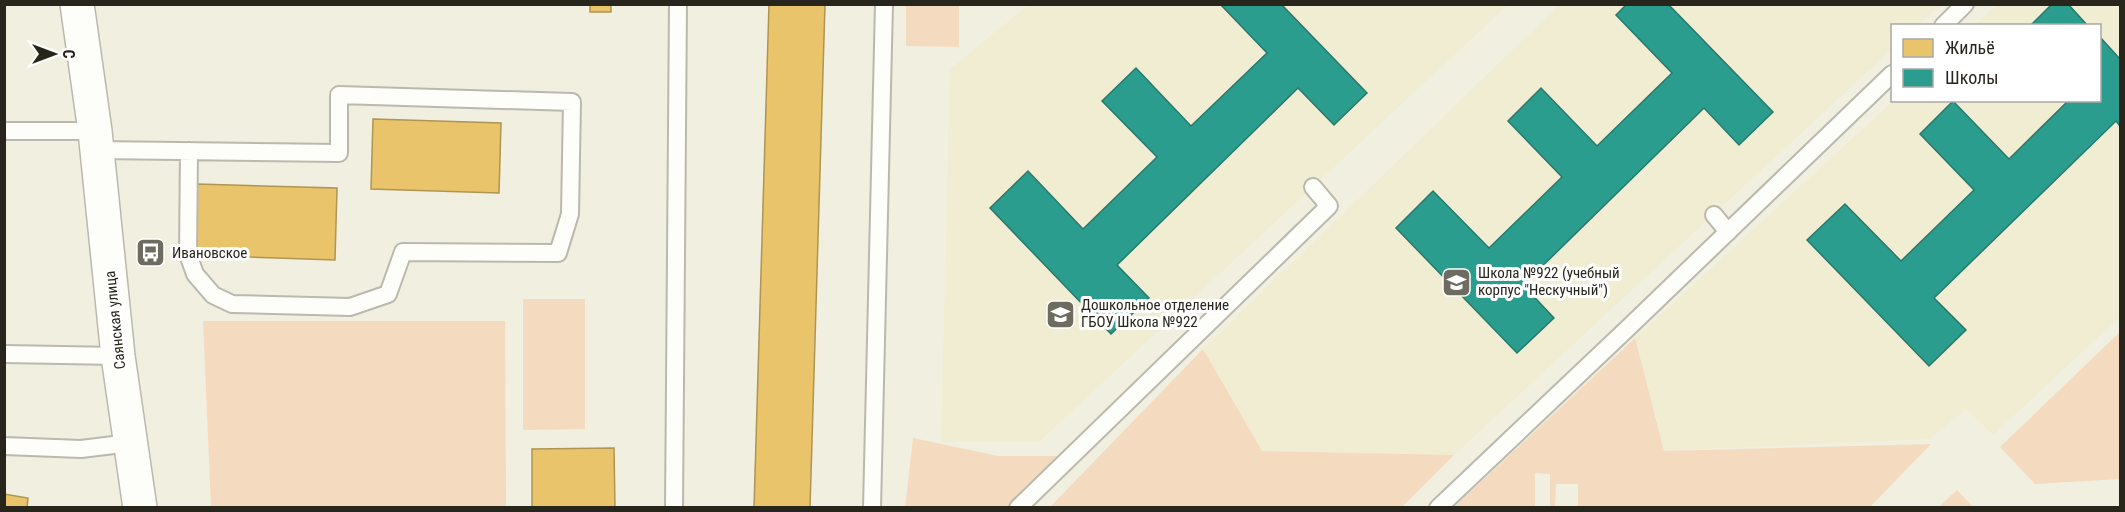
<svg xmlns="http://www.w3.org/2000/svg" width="2125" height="512" viewBox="0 0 2125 512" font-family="'Roboto Condensed',sans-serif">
<rect width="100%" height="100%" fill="#f1efe0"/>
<!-- built -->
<g fill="#f1edd2">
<polygon points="1028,5 1508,5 1039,442 941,442 950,69"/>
<polygon points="1559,5 1941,5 1918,25 1892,26 1892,49 1454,455 1262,451 1203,349"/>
<polygon points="1997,5 2120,5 2120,317 1993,435 1966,409 1930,439 1664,451 1635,338 1893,101 2100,100 2100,26 1974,25"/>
</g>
<!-- green -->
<g fill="#f4dabe">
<polygon points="906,5 959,5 959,47 906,46"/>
<polygon points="523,299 585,299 585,429 523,430"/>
<polygon points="203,321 505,321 506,507 211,507"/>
<polygon points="2120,332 2120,479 2035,484 2000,447"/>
<polygon points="1635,338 1664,451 1931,444 1870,507 1578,507 1578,484 1556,484 1555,507 1550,507 1550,474 1535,473 1535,507 1454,507"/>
<polygon points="1203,349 1262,451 1454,455 1402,507 1050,507"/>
<polygon points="913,438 998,456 1072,456 1018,507 905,508"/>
<polygon points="1957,490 1973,507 1939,507"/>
</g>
<!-- homes -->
<g fill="#e9c46a" stroke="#af9553" stroke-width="1.5">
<rect x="590" y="4" width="21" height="8"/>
<polygon points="769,4 825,4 810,508 754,508"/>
<polygon points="373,119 501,123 499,193 371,189"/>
<polygon points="197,184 337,188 335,260 194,255"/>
<polygon points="614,448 615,508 532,508 532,449"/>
<polygon points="4,494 28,498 27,508 4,508"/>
</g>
<!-- schools -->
<g fill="#2a9d8f" stroke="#29796c" stroke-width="1.5">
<polygon points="1220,4 1281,4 1367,93 1334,125 1298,88 1117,265 1149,298 1111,334 990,208 1028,171 1083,229 1157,157 1102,101 1136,68 1191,126 1267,53"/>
<polygon points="1627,4 1668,4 1773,112 1739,145 1704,108 1523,285 1554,318 1517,353 1396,228 1433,191 1489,248 1562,177 1508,121 1541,88 1597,146 1672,73 1616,15"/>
<polygon points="2052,4 2068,4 2088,26 2030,26"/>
<polygon points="2100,37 2120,59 2120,126 2116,121 1934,298 1966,330 1929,366 1807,240 1845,204 1901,261 1974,190 1920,134 1953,101 2009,159 2069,100 2100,100"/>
</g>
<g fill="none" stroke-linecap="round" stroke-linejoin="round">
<defs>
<g id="service">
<polyline points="1943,26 1965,4"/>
<polyline points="4,131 95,131"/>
<path d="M 97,150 C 178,151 258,152 339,153 L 339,95 L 572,102 L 570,214 L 558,253 L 403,252 L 388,294 L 350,307 L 232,304 L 213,295 L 195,274 L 188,254 L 189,151"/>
<polyline points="1714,215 1728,232"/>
<polyline points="4,354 118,356"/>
<polyline points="4,446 81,449 130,443"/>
<polyline points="674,508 678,4"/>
<polyline points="872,508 884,4"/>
<polyline points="1018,508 1329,206 1313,187"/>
<polyline points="1438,508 1629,327 1892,74"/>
</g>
<polyline id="secondary" points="77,4 95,131 118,356 140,508"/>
</defs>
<!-- service casing -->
<use href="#service" stroke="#bbb9ad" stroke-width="20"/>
<!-- secondary casing -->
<use href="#secondary" stroke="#bbb9ad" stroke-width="36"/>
<!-- service -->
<use href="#service" stroke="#fdfdfa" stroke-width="16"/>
<!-- secondary -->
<use href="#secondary" stroke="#fdfdfa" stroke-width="33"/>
</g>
<!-- icons -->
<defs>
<symbol id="bus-square" viewBox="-11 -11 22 22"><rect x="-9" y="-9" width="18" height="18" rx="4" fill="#6e6c61" stroke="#fff"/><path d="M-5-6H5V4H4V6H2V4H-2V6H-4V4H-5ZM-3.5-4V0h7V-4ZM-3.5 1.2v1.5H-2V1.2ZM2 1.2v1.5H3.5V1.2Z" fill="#fff"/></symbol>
<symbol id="school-square" viewBox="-11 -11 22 22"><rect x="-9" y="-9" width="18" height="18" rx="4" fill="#6e6c61" stroke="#fff"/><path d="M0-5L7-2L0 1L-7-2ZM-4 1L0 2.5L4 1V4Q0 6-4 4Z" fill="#fff"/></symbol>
</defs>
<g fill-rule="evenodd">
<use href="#bus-square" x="134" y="236" width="33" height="33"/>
<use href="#school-square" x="1440" y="266" width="33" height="33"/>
<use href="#school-square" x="1044" y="298" width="33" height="33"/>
</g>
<g text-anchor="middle" stroke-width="6" stroke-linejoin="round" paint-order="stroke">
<!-- poi labels -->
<g font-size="15" fill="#28261c" stroke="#fff" text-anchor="start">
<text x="172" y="258">Ивановское</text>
<text x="1478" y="278">Школа №922 (учебный<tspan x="1478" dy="17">корпус "Нескучный")</tspan></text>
<text x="1081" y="310">Дошкольное отделение<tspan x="1081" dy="17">ГБОУ Школа №922</tspan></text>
</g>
<!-- street labels -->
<g font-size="15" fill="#28261c" stroke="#fff">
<text transform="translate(115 320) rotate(-96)" y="5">Саянская улица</text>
</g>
</g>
<!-- border -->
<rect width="2125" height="512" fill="none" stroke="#28261c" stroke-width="12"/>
<!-- legend -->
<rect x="1891" y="24" width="210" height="78" fill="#ffffff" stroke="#a9a8a4" stroke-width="1.5"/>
<rect x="1903" y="39" width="30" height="18" fill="#e9c46a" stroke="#a9a8a4" stroke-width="1.5"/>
<text x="1945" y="54" font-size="18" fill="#28261c">Жильё</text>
<rect x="1903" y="69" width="30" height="18" fill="#2a9d8f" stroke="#a9a8a4" stroke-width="1.5"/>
<text x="1945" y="84" font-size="18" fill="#28261c">Школы</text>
<!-- north arrow -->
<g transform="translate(54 54) rotate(90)" stroke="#ffffff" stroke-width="4.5" paint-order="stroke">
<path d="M0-4.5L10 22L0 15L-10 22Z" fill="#28261c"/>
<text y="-9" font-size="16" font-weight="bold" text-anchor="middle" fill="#28261c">С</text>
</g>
</svg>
